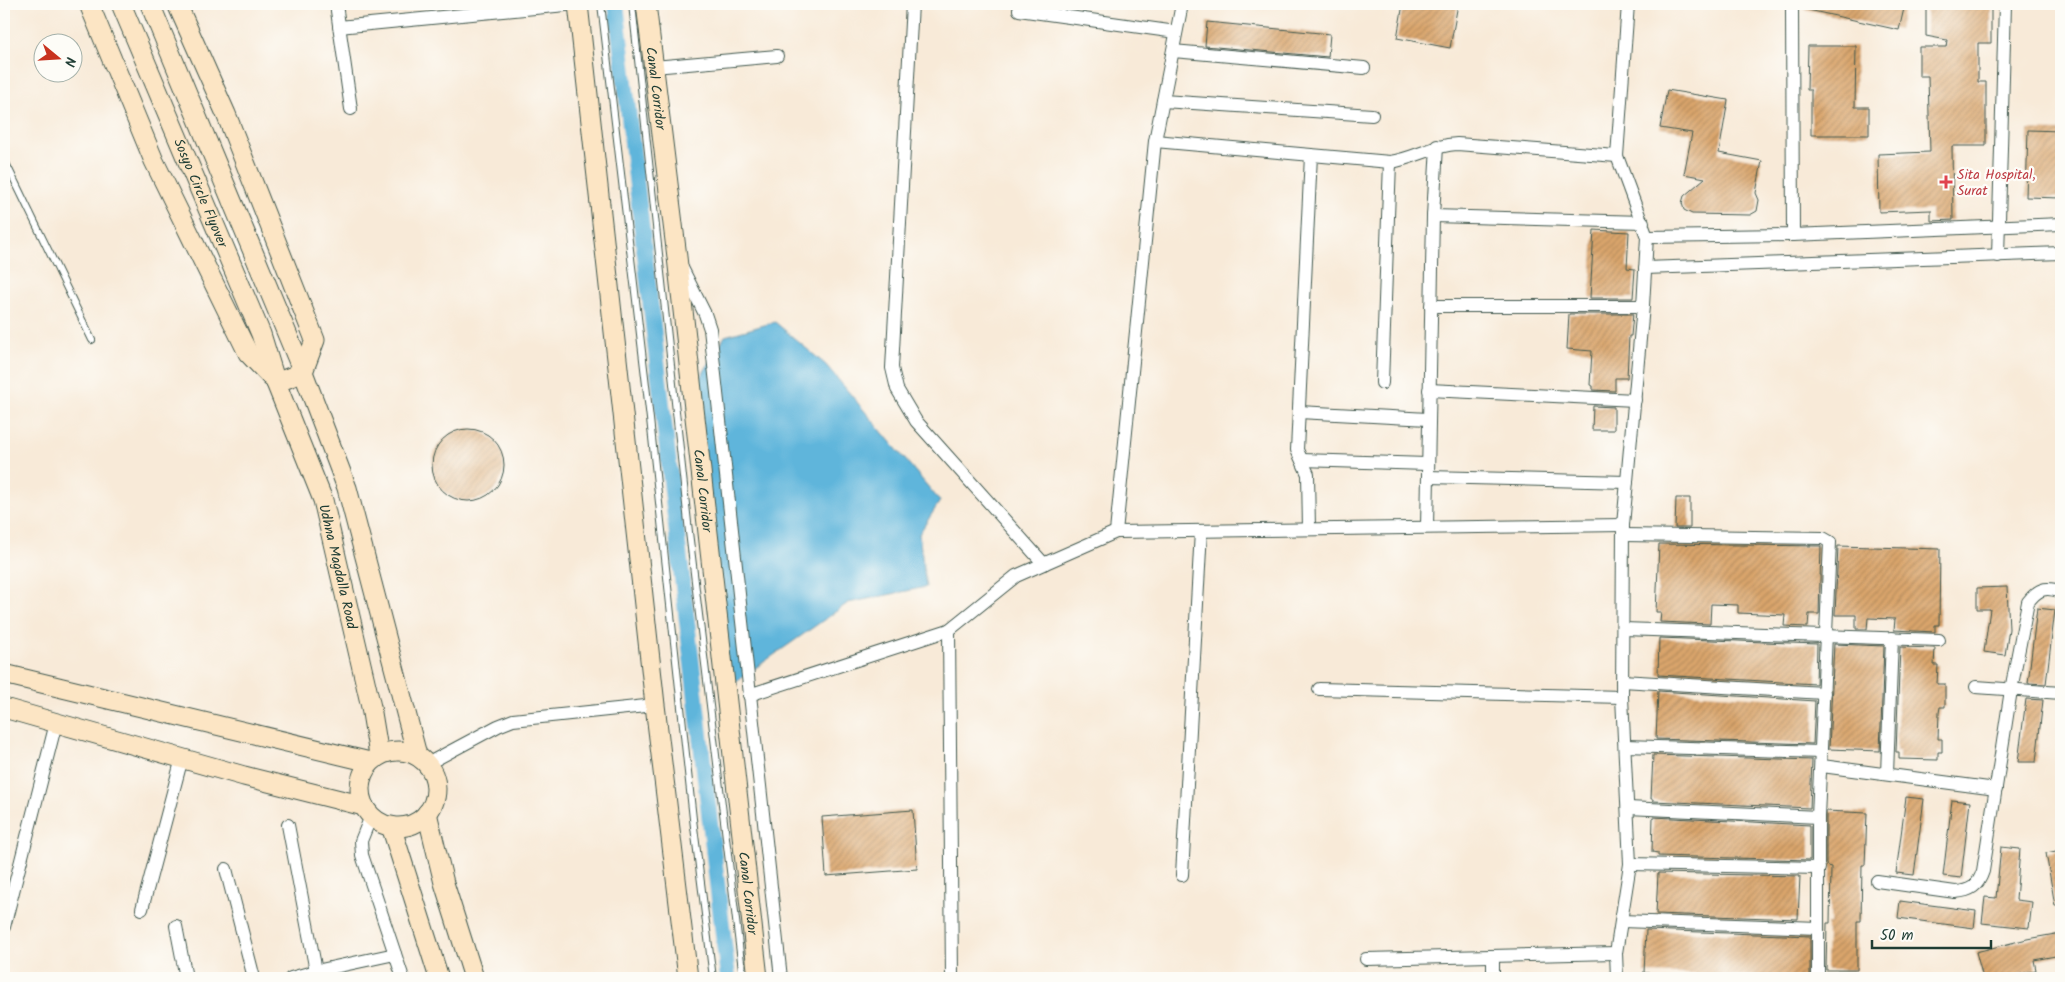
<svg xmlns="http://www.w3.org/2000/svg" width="2065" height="982" viewBox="0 0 2065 982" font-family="Kalam,sans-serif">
<defs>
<pattern id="building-hatch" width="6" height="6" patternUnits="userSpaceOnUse" patternTransform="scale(1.25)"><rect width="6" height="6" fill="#daa56c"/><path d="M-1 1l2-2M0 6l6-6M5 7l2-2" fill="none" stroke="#b0885a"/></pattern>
</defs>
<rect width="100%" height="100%" fill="#fdfcf7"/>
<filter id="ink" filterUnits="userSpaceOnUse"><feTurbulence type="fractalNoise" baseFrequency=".02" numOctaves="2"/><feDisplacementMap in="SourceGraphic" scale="10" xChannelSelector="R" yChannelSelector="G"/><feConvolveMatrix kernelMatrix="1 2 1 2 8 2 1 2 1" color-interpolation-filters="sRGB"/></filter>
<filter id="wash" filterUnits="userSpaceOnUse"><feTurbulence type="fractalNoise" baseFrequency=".0096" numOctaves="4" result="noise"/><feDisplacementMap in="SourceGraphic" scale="20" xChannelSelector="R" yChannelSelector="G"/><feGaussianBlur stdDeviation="1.12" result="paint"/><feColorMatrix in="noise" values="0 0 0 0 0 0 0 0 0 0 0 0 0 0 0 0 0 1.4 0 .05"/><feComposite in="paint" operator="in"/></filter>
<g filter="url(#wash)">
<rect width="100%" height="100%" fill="#f8ead8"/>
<!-- water -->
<polygon fill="#5eb5db" stroke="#3e7988" points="775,322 826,365 940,501 919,534 926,587 848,603 724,690 699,380 725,336"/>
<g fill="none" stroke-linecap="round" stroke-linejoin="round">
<!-- canal -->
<polyline stroke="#5eb5db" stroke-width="16" points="616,4 728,978"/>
</g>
<g id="blocks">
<!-- building -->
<g fill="url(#building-hatch)">
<polygon points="1403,4 1458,4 1450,48 1397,38"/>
<polygon points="1804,4 1905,4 1899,30 1804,9"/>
<polygon points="1926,4 1991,4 1991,43 1978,43 1978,82 1986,82 1986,146 1952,146 1953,220 1931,221 1931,210 1879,212 1878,154 1930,152 1928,76 1919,76 1919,47 1946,47 1947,40 1926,36"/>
<polygon points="1207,22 1330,34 1328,57 1205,46"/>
<polygon points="1808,46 1856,46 1855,107 1869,107 1869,135 1811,135 1811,90 1807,90"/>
<polygon points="1667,90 1728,100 1719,153 1762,161 1756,193 1759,200 1757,211 1750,215 1692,214 1684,210 1682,203 1684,196 1705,178 1684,174 1692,133 1660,128"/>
<polygon points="2028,130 2061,131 2061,198 2026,197"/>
<polygon points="1594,230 1629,232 1627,268 1635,269 1633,298 1590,298"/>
<polygon points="1569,314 1633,314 1631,336 1629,336 1627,378 1615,378 1615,391 1593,390 1593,386 1590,385 1592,351 1567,349"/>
<polygon points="1593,406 1614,407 1614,430 1592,430"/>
<circle cx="468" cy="465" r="36"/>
<polygon points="1676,498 1690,498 1690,528 1675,528"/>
<polygon points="1659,544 1821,546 1819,614 1809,614 1808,627 1784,626 1785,615 1738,613 1738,605 1711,604 1710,624 1660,622 1661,612 1656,612"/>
<polygon points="1838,546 1940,549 1939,625 1935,625 1935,632 1894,630 1895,619 1868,618 1867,629 1856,629 1856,615 1835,615"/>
<polygon points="2007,587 2009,629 2005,655 1984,652 1990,609 1977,609 1977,588"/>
<polygon points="2037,608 2055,610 2046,684 2028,683"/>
<polygon points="1659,638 1817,644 1816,684 1658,675"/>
<polygon points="1834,644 1884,646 1880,751 1829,749"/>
<polygon points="1900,647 1935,648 1934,665 1938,665 1937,684 1945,684 1945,707 1940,707 1939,713 1938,739 1942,739 1942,752 1938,752 1938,760 1899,759 1899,752 1896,752"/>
<polygon points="1658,691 1815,701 1813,744 1656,739"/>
<polygon points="2026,699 2043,700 2036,762 2018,762"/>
<polygon points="1653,755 1812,760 1810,808 1653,801 1653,799 1651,799"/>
<polygon points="1906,797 1924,799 1914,875 1896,873"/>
<polygon points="1952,800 1970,802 1961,878 1943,876"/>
<polygon points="913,810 917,869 826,876 822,817"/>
<polygon points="1826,811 1867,813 1865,865 1862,865 1861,921 1857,921 1857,970 1826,970 1827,923 1830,923 1831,867 1827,866 1826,864"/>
<polygon points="1653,817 1810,825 1810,860 1658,856 1658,853 1652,852"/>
<polygon points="2001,847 2020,849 2016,900 2032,902 2029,928 1982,923 1985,897 1996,898"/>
<polygon points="2061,850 2061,906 2055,906 2046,853"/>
<polygon points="1658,873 1800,876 1798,919 1656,914"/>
<polygon points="1900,901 1976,911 1974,928 1898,918"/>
<polygon points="1646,930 1810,936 1810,978 1644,973"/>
<polygon points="2061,933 2061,955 2034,960 2036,970 2006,978 1983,978 1976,952 2027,939"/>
</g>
</g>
</g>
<g filter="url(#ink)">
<use href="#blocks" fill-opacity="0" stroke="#40574d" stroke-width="1"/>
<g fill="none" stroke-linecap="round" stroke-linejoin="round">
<defs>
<g id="lane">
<polyline points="601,4 650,419 693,819 713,978"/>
<polyline points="632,4 689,532 743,978"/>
<polyline points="4,159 92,340"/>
</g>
<g id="street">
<polyline points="336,4 351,109"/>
<polyline points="912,4 892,368 897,389 916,421 1044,564"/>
<polyline points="1792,4 1793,235"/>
<polyline points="1019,10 1176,32"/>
<polyline points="339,27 576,4"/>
<polyline points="1173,51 1364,68"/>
<polyline points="654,67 777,56"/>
<polyline points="1163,101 1372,115"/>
<path d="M 1155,141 L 1390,162 C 1413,159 1433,145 1457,144 L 1617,156"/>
<polyline points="1433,216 1643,222"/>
<polyline points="1647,237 1793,235 2061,224"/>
<polyline points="1998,256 2005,4"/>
<polyline points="682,268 705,314 710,329 781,978"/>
<polyline points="1645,268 2061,253"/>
<polyline points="1431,306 1643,306"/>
<polyline points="1382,383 1390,162"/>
<polyline points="1429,390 1635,400"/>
<polyline points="1299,412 1428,419"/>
<polyline points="1302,460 1427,464"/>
<polyline points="1428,477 1627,482"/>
<polyline points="1427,527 1433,216 1437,146"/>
<polyline points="1309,529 1308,474 1297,450 1311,155"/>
<polyline points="1116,532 1155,141 1182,4"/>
<polyline points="1624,535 1823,538 1830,542 1818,817 1818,978"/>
<polyline points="1624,629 1939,640"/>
<polyline points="1622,681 1824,693"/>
<polyline points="1976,687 2061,693"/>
<polyline points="1319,689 1622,697"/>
<polyline points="749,695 949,630"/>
<polyline points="1625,746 1821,752"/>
<polyline points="427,764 498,726 513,720 655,705"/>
<polyline points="1822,766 1996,789"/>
<polyline points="1887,774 1892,638"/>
<polyline points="1628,808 1818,817"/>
<polyline points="371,816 361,841 362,855 403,978"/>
<polyline points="288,825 316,971"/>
<polyline points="1630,864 1819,868"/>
<polyline points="226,869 254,978"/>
<polyline points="1182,875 1201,531"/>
<path d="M 1877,881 L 1955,892 C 1971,891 1978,886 1983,871 L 2011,690 L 2028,602 C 2038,589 2045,586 2061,592"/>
<polyline points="142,909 182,758"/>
<polyline points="1621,921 1818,928"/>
<polyline points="176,926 186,978"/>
<polyline points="4,927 56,723"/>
<polyline points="1366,959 1616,953"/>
<polyline points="291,978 316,971 395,954"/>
<polyline points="952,978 949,630 1016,576 1116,532 1623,525"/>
<polyline points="1493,978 1493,956"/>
<polyline points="1617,978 1616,953 1630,864 1622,697 1623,525 1643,306 1647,237 1617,156 1628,4"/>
</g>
<g id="secondary">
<polyline points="89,4 154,161 248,353 272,378"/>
<path id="s1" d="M 121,4 L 261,334 L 276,383 L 323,500 L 371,707 L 379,755"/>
<polyline points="150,4 303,372 347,488 417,755"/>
<polyline points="177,4 226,114 315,340 303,372 276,383"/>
<polyline points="578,4 655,705 688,978"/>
<path id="s2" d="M 646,4 L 677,257 L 758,978"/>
<polyline points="4,674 370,762"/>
<polyline points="4,708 244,776 364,806"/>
<circle cx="398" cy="789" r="38"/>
<polyline points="427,813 444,883 474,978"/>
<polyline points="391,826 439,978"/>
</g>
</defs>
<!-- lane casing -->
<use href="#lane" stroke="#40574d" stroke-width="8"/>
<!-- street casing -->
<use href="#street" stroke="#40574d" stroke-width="14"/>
<!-- secondary casing -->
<use href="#secondary" stroke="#40574d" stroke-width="21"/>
<!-- lane -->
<use href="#lane" stroke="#fff" stroke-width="6"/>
<!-- street -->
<use href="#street" stroke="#fff" stroke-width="12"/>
<!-- secondary -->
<use href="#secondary" stroke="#fce5c4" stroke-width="19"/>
</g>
</g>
<!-- markers -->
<path fill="#e0444e" stroke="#fdfcf7" stroke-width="2" d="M1943.5 174.5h5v5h5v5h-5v5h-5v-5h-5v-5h5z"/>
<g text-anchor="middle" stroke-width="4.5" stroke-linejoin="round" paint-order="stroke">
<!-- street labels -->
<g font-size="14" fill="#1f3d34" stroke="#fdfcf7">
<text dy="5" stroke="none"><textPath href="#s2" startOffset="85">Canal Corridor</textPath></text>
<text dy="5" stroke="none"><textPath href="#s1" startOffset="205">Sosyo Circle Flyover</textPath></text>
<text dy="5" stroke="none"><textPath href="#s2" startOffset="490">Canal Corridor</textPath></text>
<text dy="5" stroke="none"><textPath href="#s1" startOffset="604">Udhna Magdalla Road</textPath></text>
<text dy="5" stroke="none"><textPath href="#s2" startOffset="895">Canal Corridor</textPath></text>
</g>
<!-- health labels -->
<g font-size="14" fill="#be3a42" stroke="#fdfcf7" text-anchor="start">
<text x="1957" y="179">Sita Hospital,<tspan x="1957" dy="16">Surat</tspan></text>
</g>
</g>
<!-- margin -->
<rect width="2065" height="982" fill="none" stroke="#fdfcf7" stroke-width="20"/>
<!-- north arrow -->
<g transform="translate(58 58) rotate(108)"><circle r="24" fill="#fdfcf7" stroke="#a4b0a9"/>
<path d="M0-4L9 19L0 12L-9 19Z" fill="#c8321e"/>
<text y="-8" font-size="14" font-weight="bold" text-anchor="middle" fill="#1f3d34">N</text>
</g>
<!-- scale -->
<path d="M1872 940v8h119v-8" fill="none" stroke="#1f3d34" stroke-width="2.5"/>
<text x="1880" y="940" font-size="15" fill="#1f3d34" stroke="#fdfcf7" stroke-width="4" paint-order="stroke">50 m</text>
</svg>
